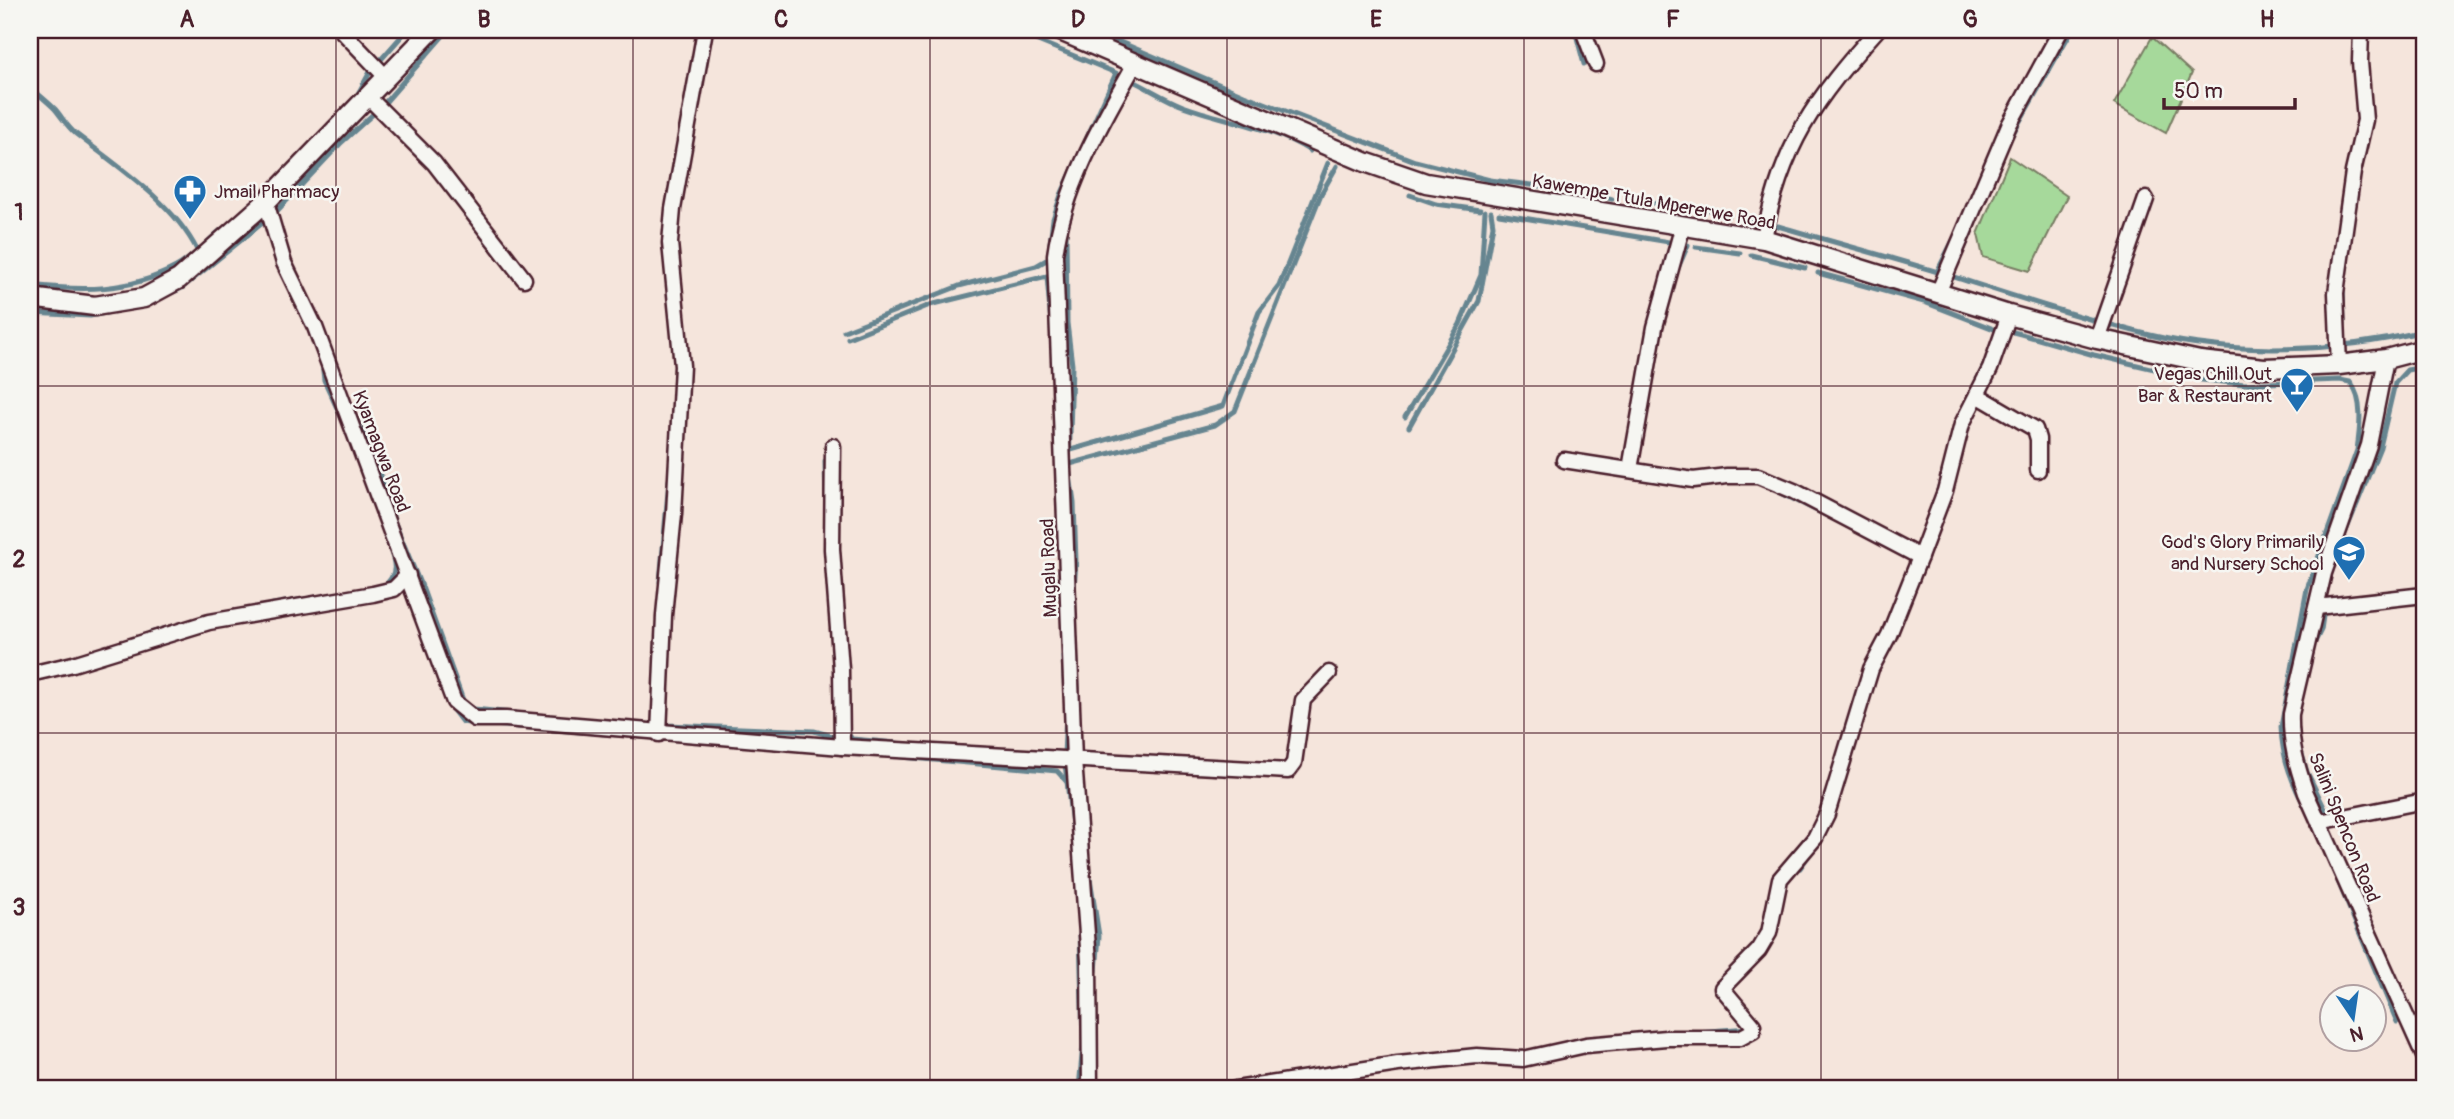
<svg xmlns="http://www.w3.org/2000/svg" width="2454" height="1119" viewBox="0 0 2454 1119" font-family="Pangolin,sans-serif">
<rect width="100%" height="100%" fill="#f5e5dc"/>
<filter id="ink" filterUnits="userSpaceOnUse"><feTurbulence type="fractalNoise" baseFrequency=".0143" numOctaves="2"/><feDisplacementMap in="SourceGraphic" scale="14" xChannelSelector="R" yChannelSelector="G"/><feConvolveMatrix kernelMatrix="1 2 1 2 8 2 1 2 1" color-interpolation-filters="sRGB"/></filter>
<g filter="url(#ink)">
<!-- green -->
<g fill="#a6d99b" stroke="#787c63" stroke-width="2">
<polygon points="2152,37 2192,73 2166,133 2114,104"/>
<polygon points="2010,157 2067,196 2030,271 1983,257 1978,234"/>
</g>
<g fill="none" stroke-linecap="round" stroke-linejoin="round">
<!-- stream -->
<g stroke="#668590" stroke-width="5">
<polyline points="1092,30 1244,95 1415,161 1490,180 1540,186"/>
<polyline points="1575,30 1584,64"/>
<path d="M 1128,82 L 1129,79 C 1147,87 1164,99 1183,106 C 1224,121 1273,127 1310,151"/>
<path d="M 30,87 C 38,94 47,101 55,109 C 62,117 67,127 76,134 C 117,166 173,202 197,250"/>
<polyline points="354,101 370,72 407,30"/>
<polyline points="2012,135 2072,30"/>
<polyline points="1558,189 1572,190"/>
<polyline points="1595,194 1612,199"/>
<polyline points="1410,195 1436,204 1480,210"/>
<polyline points="1634,200 1690,208"/>
<polyline points="460,207 488,244"/>
<polyline points="1711,211 1729,215"/>
<polyline points="1499,214 1675,243"/>
<polyline points="1744,219 1760,221"/>
<path d="M 1778,226 C 1836,243 1894,258 1951,276 C 2017,297 2083,319 2150,335 C 2238,356 2337,352 2424,331"/>
<polyline points="1066,232 1067,323 1072,365 1069,468 1074,503 1076,562 1074,588"/>
<polyline points="1696,247 1740,253"/>
<polyline points="1963,251 1974,225"/>
<polyline points="1751,255 1805,268"/>
<polyline points="1678,268 1688,245"/>
<polyline points="1937,272 1953,240"/>
<polyline points="1818,273 1924,302 1999,331"/>
<path d="M 30,285 C 82,291 129,292 176,267 C 193,258 207,241 222,229"/>
<polyline points="2343,285 2344,324"/>
<polyline points="169,294 182,288 276,212 340,144 382,106 448,30"/>
<polyline points="30,313 90,316 127,309"/>
<polyline points="844,331 959,286 1036,266 1048,259 1053,219 1061,195 1116,73 1011,30"/>
<path d="M 2007,335 L 2009,331 L 2021,334 L 2094,355 L 2202,380 L 2245,384 L 2340,380 L 2350,382 C 2364,399 2360,429 2357,450 L 2307,589 L 2281,727 C 2282,759 2293,785 2308,813"/>
<polyline points="848,338 930,305 1047,276 1052,336"/>
<polyline points="322,362 324,380 343,421"/>
<polyline points="1973,388 1987,359"/>
<polyline points="355,416 379,469 395,523 421,586"/>
<polyline points="1405,417 1460,324 1481,275 1485,211"/>
<polyline points="1409,427 1479,301 1493,225 1491,212"/>
<polyline points="1071,450 1223,406 1259,312 1279,286 1328,163"/>
<polyline points="825,461 826,506"/>
<polyline points="1070,464 1215,425 1235,411 1321,194 1337,166"/>
<polyline points="1624,467 1640,375"/>
<polyline points="1777,491 1847,526"/>
<polyline points="1936,497 1946,463"/>
<polyline points="2340,546 2380,447 2395,383 2407,370 2424,367"/>
<polyline points="1060,570 1061,598"/>
<polyline points="660,582 669,480"/>
<path d="M 383,587 C 402,571 393,559 386,538"/>
<polyline points="422,587 421,584 464,703 474,709 523,714"/>
<polyline points="273,604 329,595"/>
<polyline points="1075,622 1078,689"/>
<polyline points="150,633 178,625"/>
<polyline points="2313,646 2321,630 2324,609"/>
<polyline points="1063,657 1065,696"/>
<polyline points="449,705 462,722 476,724"/>
<polyline points="1066,713 1064,755 1074,843"/>
<polyline points="664,721 667,725 814,731 836,737"/>
<polyline points="493,725 717,743"/>
<polyline points="845,730 852,739 897,743"/>
<polyline points="2301,751 2307,772 2328,815 2332,815"/>
<polyline points="901,757 1057,771 1067,782"/>
<polyline points="1087,859 1099,936 1096,971"/>
<polyline points="2332,867 2397,1022"/>
<polyline points="1800,868 1812,851"/>
<polyline points="2355,885 2382,947"/>
<polyline points="1696,1032 1749,1028"/>
<polyline points="1422,1055 1468,1051"/>
<polyline points="1079,1089 1083,1044 1080,933"/>
<polyline points="1197,1089 1236,1084"/>
</g>
<defs>
<g id="minor">
<polyline points="341,30 386,77"/>
<polyline points="1583,30 1596,64"/>
<polyline points="368,97 434,163 524,279"/>
<polyline points="266,202 284,263 315,327 454,702 475,719 506,719 842,747 1288,771 1294,763 1303,700 1329,673"/>
<path d="M 1764,239 C 1780,147 1816,98 1877,30"/>
<polyline points="1938,293 2009,125 2061,30"/>
<polyline points="2097,339 2146,199"/>
<path d="M 2386,359 L 2369,445 L 2324,573 L 2291,714 C 2290,743 2297,766 2306,793 L 2424,1056"/>
<polyline points="2339,365 2336,293 2353,172 2365,120 2360,62 2361,30"/>
<polyline points="1977,395 2035,429 2038,439 2038,470"/>
<polyline points="833,446 832,549 841,669 842,747"/>
<polyline points="1564,460 1693,480 1727,476 1758,476 1794,491 1920,557"/>
<polyline points="1630,469 1655,327 1683,225"/>
<polyline points="2317,607 2424,595"/>
<polyline points="30,674 73,664 209,622 373,594 394,589 408,575"/>
<polyline points="659,734 664,615 674,514 682,366 670,243 673,209 705,30"/>
<polyline points="2319,822 2424,801"/>
<path d="M 1090,1089 L 1089,961 L 1074,760 L 1055,255 C 1064,186 1102,122 1136,62"/>
<polyline points="1236,1089 1398,1064 1477,1056 1523,1059 1586,1045 1666,1038 1740,1038 1753,1031 1753,1025 1722,988 1759,950 1769,933 1780,879 1815,838 1827,814 1871,669 1889,635 1920,557 1945,491 1962,424 1990,369 2009,315"/>
</g>
<g id="tertiary">
<polyline points="1058,30 1365,162 1426,183 1764,239 2009,315 2097,339 2200,361 2264,368 2339,365 2386,359 2424,349"/>
<polyline points="30,298 95,306 144,298 179,279 266,202 432,30"/>
</g>
</defs>
<!-- minor casing -->
<use href="#minor" stroke="#4a1f2b" stroke-width="19"/>
<!-- tertiary casing -->
<use href="#tertiary" stroke="#4a1f2b" stroke-width="23"/>
<!-- minor -->
<use href="#minor" stroke="#f6f6f2" stroke-width="14"/>
<!-- tertiary -->
<use href="#tertiary" stroke="#f6f6f2" stroke-width="18"/>
</g>
</g>
<!-- grid -->
<path fill="none" stroke="#4a1f2b" stroke-width="2" stroke-opacity="0.55" d="M 336,30 L 336,1089M 633,30 L 633,1089M 930,30 L 930,1089M 1227,30 L 1227,1089M 1524,30 L 1524,1089M 1821,30 L 1821,1089M 2118,30 L 2118,1089M 30,386 L 2424,386M 30,733 L 2424,733"/>
<!-- icons -->
<defs>
<symbol id="pharmacy-pin" viewBox="-11 -11 22 30"><path d="M0 17L-7.5 6A9.5 9.5 0 1 1 7.5 6Z" fill="#1f6fb2" stroke="#f6f6f2"/><path d="M-2-6h4v4h4v4h-4v4h-4v-4h-4v-4h4Z" fill="#fff"/></symbol>
<symbol id="bar-pin" viewBox="-11 -11 22 30"><path d="M0 17L-7.5 6A9.5 9.5 0 1 1 7.5 6Z" fill="#1f6fb2" stroke="#f6f6f2"/><path d="M-6-5H6L.8 .8V4.5H3.5V6h-7V4.5H-.8V.8Z" fill="#fff"/></symbol>
<symbol id="school-pin" viewBox="-11 -11 22 30"><path d="M0 17L-7.5 6A9.5 9.5 0 1 1 7.5 6Z" fill="#1f6fb2" stroke="#f6f6f2"/><path d="M0-5L7-2L0 1L-7-2ZM-4 1L0 2.5L4 1V4Q0 6-4 4Z" fill="#fff"/></symbol>
</defs>
<g fill-rule="evenodd">
<use href="#pharmacy-pin" x="171" y="172" width="38" height="52"/>
<use href="#bar-pin" x="2278" y="365" width="38" height="52"/>
<use href="#school-pin" x="2330" y="533" width="38" height="52"/>
</g>
<g text-anchor="middle" stroke-width="5" stroke-linejoin="round" paint-order="stroke">
<!-- poi labels -->
<g font-size="19" fill="#4a1f2b" stroke="#f6f6f2" text-anchor="end">
<text x="214" y="198" text-anchor="start">Jmail Pharmacy</text>
<text x="2272" y="380">Vegas Chill Out<tspan x="2272" dy="22">Bar &amp; Restaurant</tspan></text>
<text x="2324" y="548">God's Glory Primarily<tspan x="2324" dy="22">and Nursery School</tspan></text>
</g>
<!-- street labels -->
<g font-size="19" fill="#4a1f2b" stroke="#f6f6f2">
<text transform="translate(1654 201) rotate(10)" y="7">Kawempe Ttula Mpererwe Road</text>
<text transform="translate(382 451) rotate(69)" y="7">Kyamagwa Road</text>
<text transform="translate(1048 568) rotate(-92)" y="7">Mugalu Road</text>
<text transform="translate(2345 827) rotate(68)" y="7">Salini Spencon Road</text>
</g>
</g>
<!-- margin -->
<rect width="2454" height="1119" fill="none" stroke="#f6f6f2" stroke-width="77"/>
<!-- north arrow -->
<g transform="translate(2353 1018) rotate(167)"><circle r="33" fill="#f6f6f2" stroke="#b1a0a2" stroke-width="2"/>
<path d="M0-5L12 26L0 18L-12 26Z" fill="#1f6fb2"/>
<text y="-10" font-size="19" font-weight="bold" text-anchor="middle" fill="#4a1f2b">N</text>
</g>
<!-- scale -->
<path d="M2164 98v10h131v-10" fill="none" stroke="#4a1f2b" stroke-width="3.5"/>
<text x="2174" y="98" font-size="21" fill="#4a1f2b" stroke="#f6f6f2" stroke-width="5" paint-order="stroke">50 m</text>
<rect x="38" y="38" width="2378" height="1042" fill="none" stroke="#4a1f2b" stroke-width="2.5"/>
<g font-size="23" text-anchor="middle" font-weight="bold" fill="#4a1f2b">
<text x="187" y="27">A</text>
<text x="484" y="27">B</text>
<text x="781" y="27">C</text>
<text x="1078" y="27">D</text>
<text x="1376" y="27">E</text>
<text x="1673" y="27">F</text>
<text x="1970" y="27">G</text>
<text x="2267" y="27">H</text>
<text x="19" y="220">1</text>
<text x="19" y="567">2</text>
<text x="19" y="915">3</text>
</g>
</svg>
